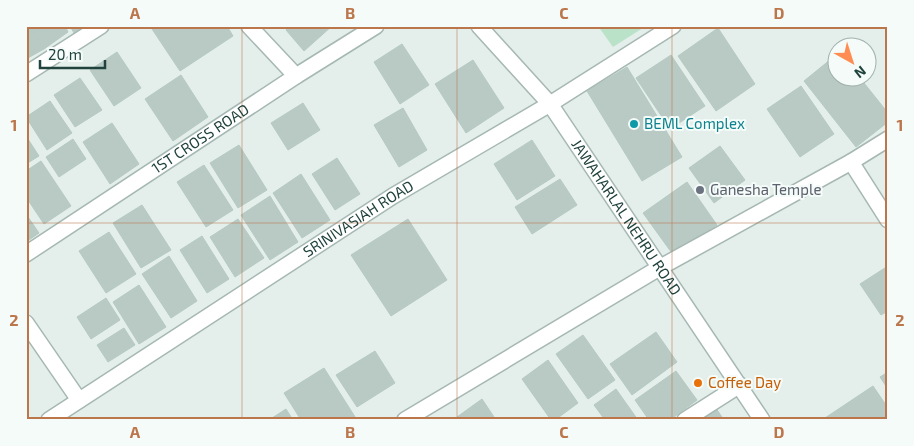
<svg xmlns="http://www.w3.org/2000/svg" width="914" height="446" viewBox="0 0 914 446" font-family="'Exo 2',sans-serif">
<rect width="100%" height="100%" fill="#e4efeb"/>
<!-- green -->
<polygon fill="#bae2c9" points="598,26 646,26 613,47"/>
<!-- building -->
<g fill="#b9cac4" stroke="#b5cac3">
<polygon points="26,26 29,26 44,49 26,59"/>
<polygon points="29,26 65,26 68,32 44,49"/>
<polygon points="70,26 84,26 74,33"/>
<polygon points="150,26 227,26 233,36 180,71"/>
<polygon points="291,26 332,26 304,51 286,30"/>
<polygon points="718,28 755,84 716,111 678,56"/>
<polygon points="402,44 429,85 400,104 374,62"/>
<polygon points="117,52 141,88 114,106 90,70"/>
<polygon points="671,55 705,106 670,129 636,78"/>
<polygon points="836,55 836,78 860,78 888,113 888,122 856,147 804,81"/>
<polygon points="473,60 504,108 466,133 435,84"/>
<polygon points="627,67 682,157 642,181 587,91"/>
<polygon points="181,75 208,117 173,141 145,99"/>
<polygon points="80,78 102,110 75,127 54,95"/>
<polygon points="801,86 834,134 800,157 767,109"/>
<polygon points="50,101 72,133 47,150 26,117"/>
<polygon points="303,103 320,130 288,150 271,123"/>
<polygon points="403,108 427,150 399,167 374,125"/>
<polygon points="112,123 139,164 110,184 83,142"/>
<polygon points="26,136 39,156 26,164"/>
<polygon points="73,139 86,159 59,177 46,157"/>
<polygon points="532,140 555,176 517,200 494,164"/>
<polygon points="239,145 267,190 238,208 210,163"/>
<polygon points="720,146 745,180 714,203 689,168"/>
<polygon points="337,158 360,194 335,210 312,174"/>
<polygon points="41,161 71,206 44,224 26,197 26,171"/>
<polygon points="204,165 233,210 206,227 177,182"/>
<polygon points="301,174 330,220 302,238 273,193"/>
<polygon points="560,179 577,205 532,234 515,207"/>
<polygon points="687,182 717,225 674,256 643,213"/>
<polygon points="270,196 298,242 270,260 241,215"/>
<polygon points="142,205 171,250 141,268 113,223"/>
<polygon points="26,214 39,233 26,242"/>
<polygon points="238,219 264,258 235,277 210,237"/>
<polygon points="408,219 447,280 391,316 351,255"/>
<polygon points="109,232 136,274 106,293 79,251"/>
<polygon points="202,236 229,279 207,293 180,250"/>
<polygon points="169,256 197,301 171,318 142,274"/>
<polygon points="888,266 888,311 881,315 860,284"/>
<polygon points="139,285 166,327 139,344 113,302"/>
<polygon points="106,298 120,320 91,339 77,317"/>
<polygon points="124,328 135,345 108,362 97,345"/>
<polygon points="656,332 677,362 632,395 610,364"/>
<polygon points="583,335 615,380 588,399 556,354"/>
<polygon points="375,351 395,383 357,407 336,375"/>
<polygon points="548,360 578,403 555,420 551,420 522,379"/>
<polygon points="324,368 357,420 301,420 284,393"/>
<polygon points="676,371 697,400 670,420 649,420 635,400"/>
<polygon points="888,372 888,389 880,377"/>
<polygon points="873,386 888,408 888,420 822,420"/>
<polygon points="616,389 638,420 605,420 594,405"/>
<polygon points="482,399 496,420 459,420 457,417"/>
<polygon points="713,404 724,420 689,420"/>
<polygon points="286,409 293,420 269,420"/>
</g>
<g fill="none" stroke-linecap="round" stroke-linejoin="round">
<defs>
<g id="minor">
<polyline points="249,26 296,76"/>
<polyline points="26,74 101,26"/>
<polyline points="851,162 888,220"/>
<path id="s1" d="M 26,254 L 296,76 L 376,26"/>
<polyline points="26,323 79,400"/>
<polyline points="405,420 659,268 851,162 888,139"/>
<polyline points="685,420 740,385"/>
</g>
<g id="tertiary">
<path id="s2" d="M 479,26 L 550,104 L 762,420"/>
<path id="s3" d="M 49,420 L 393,196 L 550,104 L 673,26"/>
</g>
</defs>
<!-- minor casing -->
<use href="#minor" stroke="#a6b8b3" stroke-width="18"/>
<!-- tertiary casing -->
<use href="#tertiary" stroke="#a6b8b3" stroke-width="18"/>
<!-- minor -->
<use href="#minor" stroke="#fff" stroke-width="15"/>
<!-- tertiary -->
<use href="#tertiary" stroke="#fff" stroke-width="15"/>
</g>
<!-- grid -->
<path fill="none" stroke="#bc764c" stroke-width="1" stroke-opacity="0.55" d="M 242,26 L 242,420M 457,26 L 457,420M 672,26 L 672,420M 26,223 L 888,223"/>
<!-- markers -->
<circle fill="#0f9aa8" stroke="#f5fbf8" stroke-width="2" cx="634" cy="124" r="5"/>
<circle fill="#6b7280" stroke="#f5fbf8" stroke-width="2" cx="700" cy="190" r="5"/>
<circle fill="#e8710a" stroke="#f5fbf8" stroke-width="2" cx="698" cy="383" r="5"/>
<g text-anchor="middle" stroke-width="4" stroke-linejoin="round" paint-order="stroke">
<!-- culture labels -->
<g font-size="15" fill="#0d838f" stroke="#f5fbf8" text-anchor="start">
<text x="644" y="129">BEML Complex</text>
</g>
<!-- street labels -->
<g font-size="15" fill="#21433d" stroke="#f5fbf8">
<text dy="5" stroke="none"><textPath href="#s1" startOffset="209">1ST CROSS ROAD</textPath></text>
<text dy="5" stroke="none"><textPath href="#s3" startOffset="369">SRINIVASIAH ROAD</textPath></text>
<text dy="5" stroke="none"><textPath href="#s2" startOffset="242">JAWAHARLAL NEHRU ROAD</textPath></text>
</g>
<!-- worship labels -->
<g font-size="15" fill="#5b616d" stroke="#f5fbf8" text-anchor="start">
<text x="710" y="195">Ganesha Temple</text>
</g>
<!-- food labels -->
<g font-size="15" fill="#c56008" stroke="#f5fbf8" text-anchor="start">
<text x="708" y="388">Coffee Day</text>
</g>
</g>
<!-- border -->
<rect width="914" height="446" fill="none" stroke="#f5fbf8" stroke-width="55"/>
<!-- north arrow -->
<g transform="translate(852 62) rotate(141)"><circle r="24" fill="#f5fbf8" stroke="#a0b1ad"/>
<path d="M0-4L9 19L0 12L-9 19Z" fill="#ff8c52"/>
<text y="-8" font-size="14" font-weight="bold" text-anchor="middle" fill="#21433d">N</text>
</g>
<!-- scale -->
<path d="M40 60v8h65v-8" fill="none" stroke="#21433d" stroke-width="2.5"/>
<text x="48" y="60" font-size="15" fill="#21433d" stroke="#f5fbf8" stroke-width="4" paint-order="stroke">20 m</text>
<rect x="28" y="28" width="858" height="390" fill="none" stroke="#bc764c" stroke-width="2"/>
<g font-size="16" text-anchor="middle" font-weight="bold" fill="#bc764c">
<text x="135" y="19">A</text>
<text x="350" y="19">B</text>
<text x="564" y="19">C</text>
<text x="779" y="19">D</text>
<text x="14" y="131">1</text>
<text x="900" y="131">1</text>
<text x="14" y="326">2</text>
<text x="900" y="326">2</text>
<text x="135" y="438">A</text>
<text x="350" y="438">B</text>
<text x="564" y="438">C</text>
<text x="779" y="438">D</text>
</g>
</svg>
